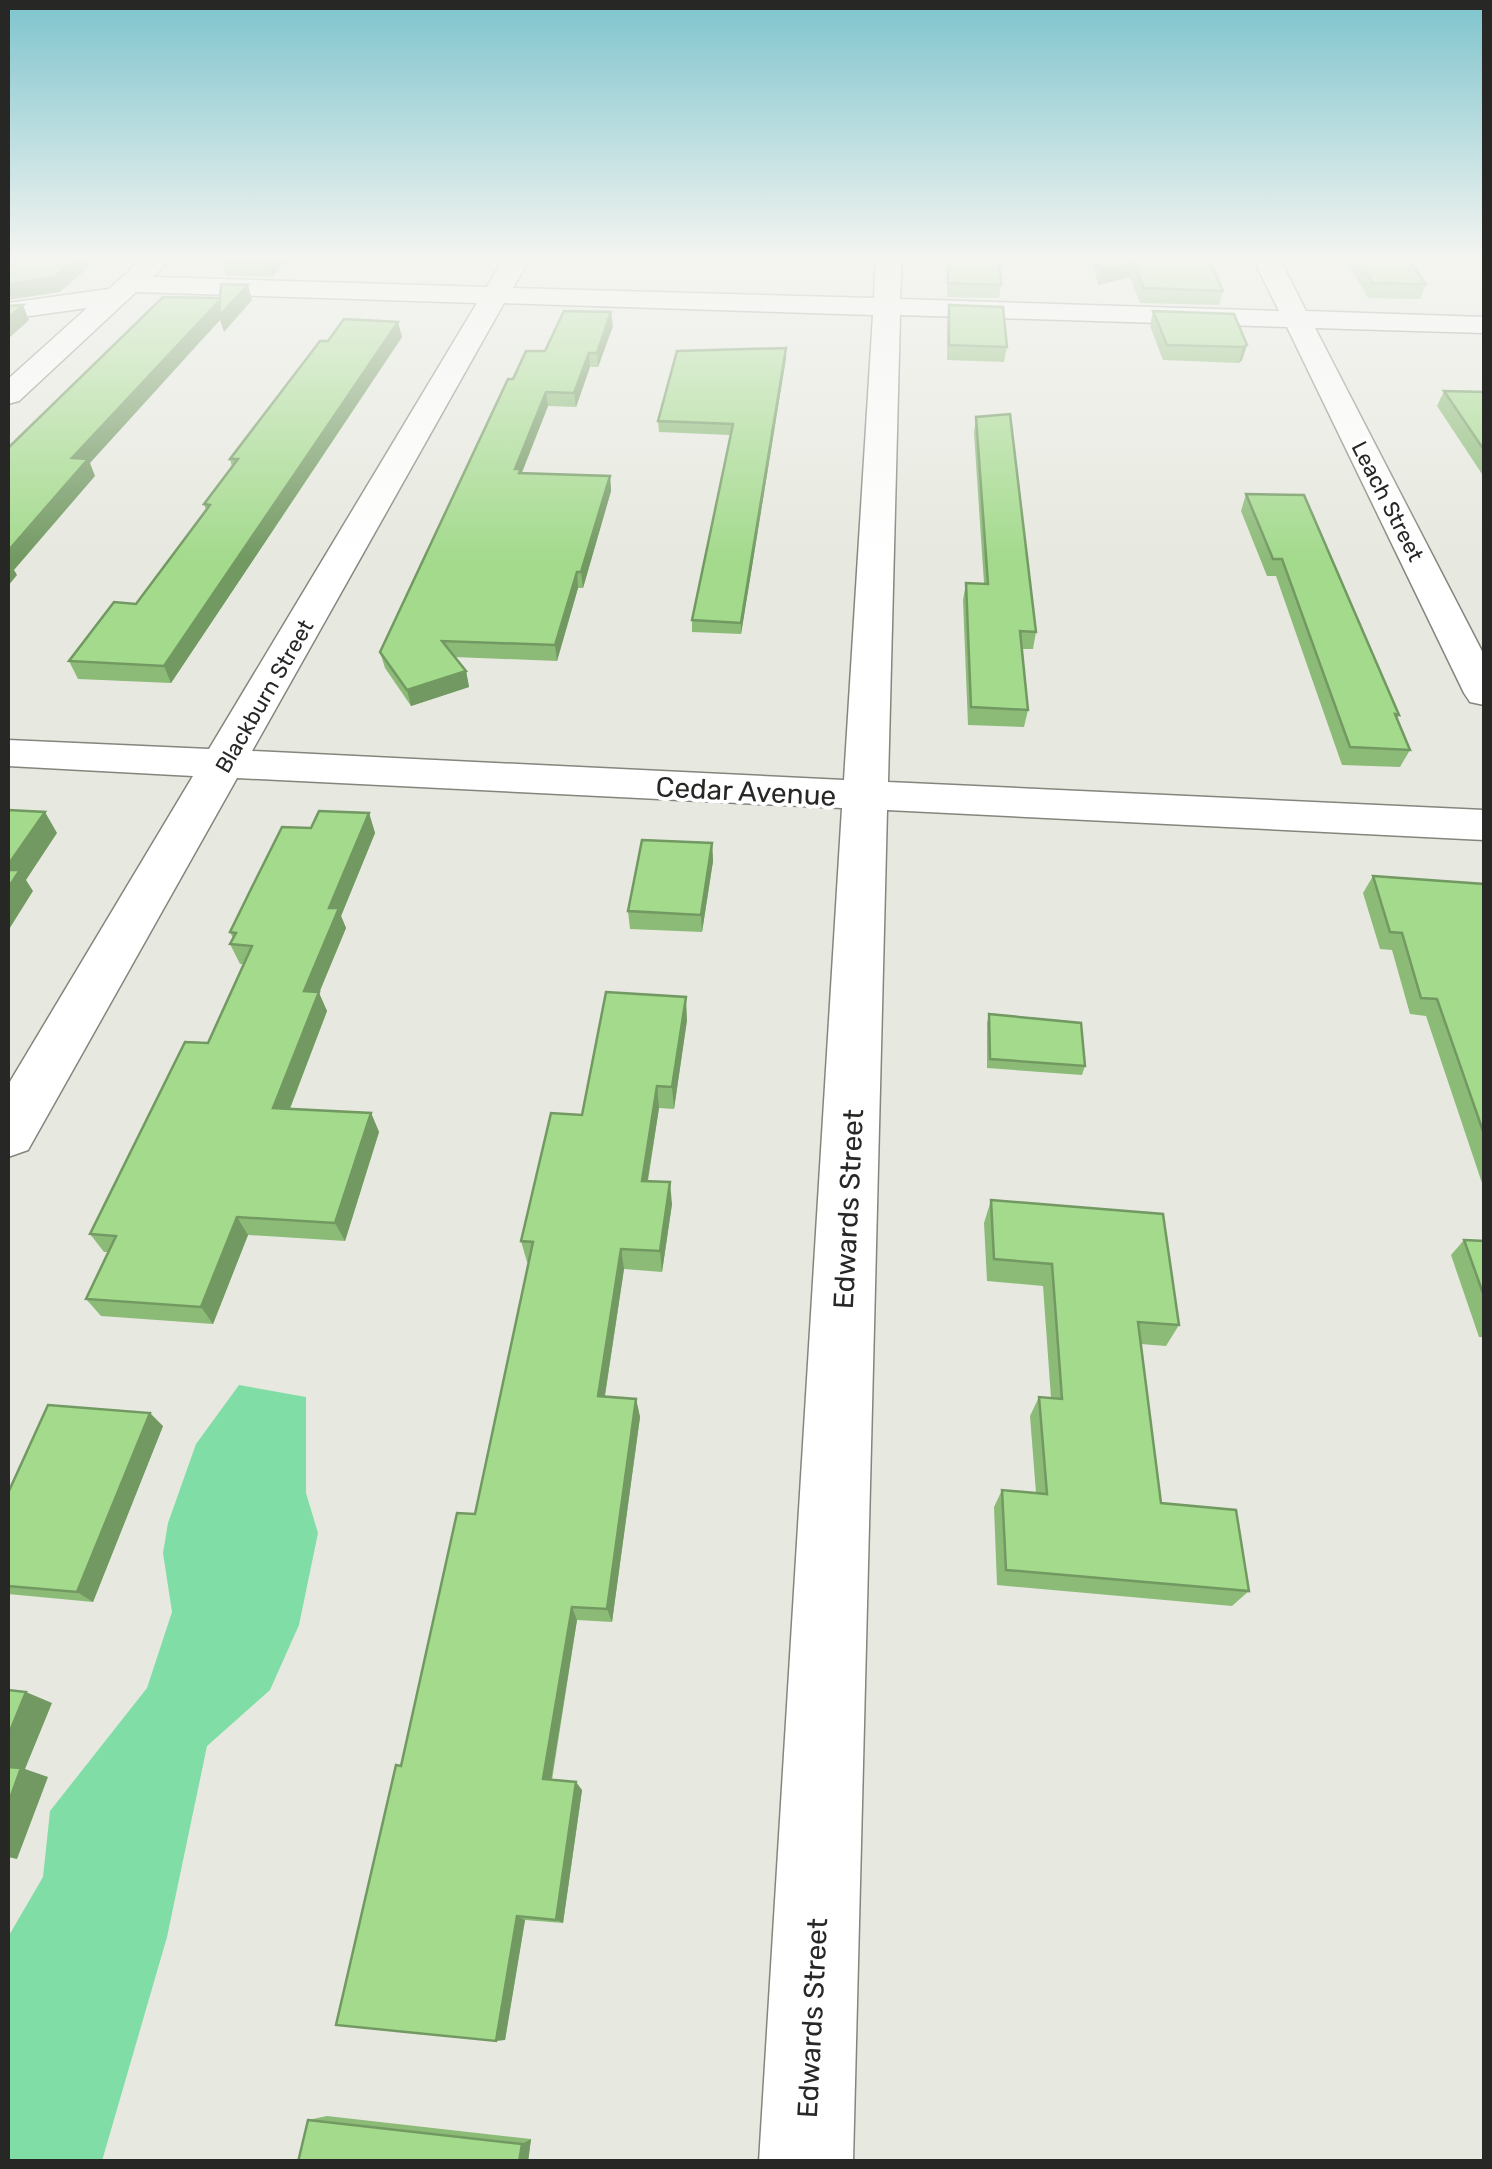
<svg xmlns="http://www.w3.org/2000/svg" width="1492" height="2169" viewBox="0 0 1492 2169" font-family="Rubik,sans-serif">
<rect width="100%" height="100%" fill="#e7e9e0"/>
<!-- water -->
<polygon fill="#80dda5" points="239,1385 306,1397 306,1493 318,1533 299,1625 270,1690 207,1746 167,1937 102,2161 8,2161 8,1937 43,1877 50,1811 147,1688 172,1612 163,1553 168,1523 196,1444"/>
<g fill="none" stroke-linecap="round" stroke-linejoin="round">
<defs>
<path id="minor" d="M 145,256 L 170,259 L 153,277 L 487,287 L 505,256 L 531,256 L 513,288 L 874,298 L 876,256 L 902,256 L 900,299 L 1279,311 L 1252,256 L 1278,256 L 1306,311 L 1484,317 L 1484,333 L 1315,328 L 1484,655 L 1484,705 L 1470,702 L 1464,693 L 1287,327 L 900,315 L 888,782 L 1484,810 L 1484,840 L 887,810 L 853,2162 L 759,2162 L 842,808 L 237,778 L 28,1150 L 8,1157 L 8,1085 L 193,776 L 8,766 L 8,740 L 209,749 L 477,303 L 136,292 L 19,401 L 8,404 L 8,379 L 87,308 L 8,319 L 8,303 L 109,289 ZM 504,303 L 873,315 L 844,780 L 252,751 Z"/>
</defs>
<!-- minor casing -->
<use href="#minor" stroke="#84867d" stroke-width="3"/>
<!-- minor -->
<use href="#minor" fill="#fff" fill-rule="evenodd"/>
</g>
<!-- wall -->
<g fill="#8cbb78">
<polygon points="222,256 330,256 323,265 283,264 272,277 226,275 222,261"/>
<polygon points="947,256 999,256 1001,285 999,298 947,297"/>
<polygon points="1090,256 1208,256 1223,291 1219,305 1140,303 1130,277 1098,285"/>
<polygon points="1343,256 1406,256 1426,284 1420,299 1368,298"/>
<polygon points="949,305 1007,347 1004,362 947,360 947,320"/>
<polygon points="1153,311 1247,345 1242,360 1239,363 1163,360 1150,326"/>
<polygon points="398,322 402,337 171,683 78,679 69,661 136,604 206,510 204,504 232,467 230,459 328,341"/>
<polygon points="613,326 598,367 590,367 576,407 548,406 522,473 610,476 611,491 583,588 578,588 557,661 454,657 466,671 469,687 411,706 385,668 380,652 545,351"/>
<polygon points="786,348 786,358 741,634 692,632 692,620 731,435 659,432 658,421"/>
<polygon points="1444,391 1484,392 1484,477 1437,406"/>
<polygon points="976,417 1036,632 1033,649 1022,649 1028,710 1024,727 968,725 963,600 966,583 984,583 974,433"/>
<polygon points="1246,494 1399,715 1397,719 1410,750 1400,767 1342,765 1276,576 1267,576 1241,511"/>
<polygon points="369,813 375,833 341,916 346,928 319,993 327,1011 290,1109 371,1113 379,1132 345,1241 248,1235 213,1324 101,1316 86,1299 109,1252 104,1252 90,1234 208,1043 244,964 240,964 230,944 233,938 230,932 311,828"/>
<polygon points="712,843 713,861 702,932 630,929 628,911"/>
<polygon points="1373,876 1484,884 1484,1189 1426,1016 1410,1014 1392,950 1380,949 1363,893"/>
<polygon points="989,1014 1085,1066 1082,1075 987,1068 987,1023"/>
<polygon points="687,1020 674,1109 659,1108 648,1181 672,1204 662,1272 624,1269 605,1396 636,1399 640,1417 612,1622 577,1620 552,1780 582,1790 563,1923 525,1920 505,2040 401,1766 475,1514 529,1262 527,1262 521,1241 582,1115"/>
<polygon points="991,1200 1179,1325 1166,1346 1141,1344 1161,1503 1249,1591 1232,1606 997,1585 994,1507 1002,1490 1036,1493 1030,1416 1039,1397 1051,1398 1043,1286 987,1281 984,1223"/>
<polygon points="1464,1240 1484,1241 1484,1337 1479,1337 1451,1255"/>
<polygon points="163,1426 93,1602 8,1594 8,1493"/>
<polygon points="327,2116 531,2139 528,2162 308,2120"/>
</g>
<!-- shaded-wall -->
<g fill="#729962">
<polygon points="79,256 101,256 60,292 8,300 8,284"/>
<polygon points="274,256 281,256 283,264 272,277 268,263"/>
<polygon points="321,256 330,256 323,265"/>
<polygon points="1133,263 1130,277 1098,285 1101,271"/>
<polygon points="248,285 252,300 224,332 220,320 90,463 95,476 14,570 17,575 8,586 8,551 72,458 220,300"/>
<polygon points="23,305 29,320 8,339 8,318"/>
<polygon points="611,312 613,326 598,367 597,353"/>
<polygon points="398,322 402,337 171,683 164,666"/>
<polygon points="1247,345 1242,360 1239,363 1243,347"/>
<polygon points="786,348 786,358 741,634 741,623"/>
<polygon points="589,353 590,367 576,407 574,393"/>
<polygon points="546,392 548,406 521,474 515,469"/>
<polygon points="610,476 611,491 583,588 581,572"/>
<polygon points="577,572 578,588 557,661 555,645"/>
<polygon points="466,671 469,687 411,706 407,690"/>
<polygon points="45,812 57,833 26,880 33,891 8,931 8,865"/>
<polygon points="369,813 375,833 341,916 346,928 319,993 327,1011 283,1126 273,1108 304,991 329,908"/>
<polygon points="712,843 713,861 702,932 701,915"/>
<polygon points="686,997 687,1020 674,1109 672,1087"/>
<polygon points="657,1086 659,1108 644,1202 642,1181"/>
<polygon points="371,1113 379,1132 345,1241 335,1223"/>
<polygon points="670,1182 672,1204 662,1272 660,1251"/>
<polygon points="237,1217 248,1235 213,1324 201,1307"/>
<polygon points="621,1249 624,1269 602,1414 598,1396"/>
<polygon points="636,1399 640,1417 612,1622 607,1609"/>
<polygon points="150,1413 163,1426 93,1602 77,1592"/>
<polygon points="572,1607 577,1620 550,1787 543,1779"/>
<polygon points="26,1692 52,1703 25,1769 48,1777 17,1859 8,1857 8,1736"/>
<polygon points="576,1782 582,1790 563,1923 556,1920"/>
<polygon points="517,1916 525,1920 505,2040 496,2041"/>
<polygon points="531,2139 528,2162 519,2162 522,2144"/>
</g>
<!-- building -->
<g fill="#a3da8c" stroke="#729962" stroke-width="2.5">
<polygon points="8,256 79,256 54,277 8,284"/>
<polygon points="222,256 274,256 268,263 222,261"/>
<polygon points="948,256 999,256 1001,285 948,283"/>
<polygon points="1097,256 1208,256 1223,291 1144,288 1133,263 1101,271"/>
<polygon points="1357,256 1406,256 1426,284 1373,283"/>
<polygon points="221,284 248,285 219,316 220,300 72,458 88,459 8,551 8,448 163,297 220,298"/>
<polygon points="23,305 8,318 8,306"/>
<polygon points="949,305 1003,307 1007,347 949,345"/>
<polygon points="564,311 611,312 597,353 589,353 574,393 546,392 515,469 521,469 519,473 610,476 581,572 577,572 555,645 442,641 466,671 407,690 380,652 508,379 513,379 526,351 545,351"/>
<polygon points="1153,311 1234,314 1247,345 1243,347 1167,345"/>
<polygon points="344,319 398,322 164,666 69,661 114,602 136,604 210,505 204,504 238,459 230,459 320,341 328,341"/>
<polygon points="786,348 741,623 692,620 733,424 658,421 677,351"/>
<polygon points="1444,391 1484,392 1484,450"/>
<polygon points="1010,414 1036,632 1020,631 1028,710 971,707 966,583 988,584 976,417"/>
<polygon points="1246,494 1304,495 1399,715 1395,714 1410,750 1350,747 1282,559 1273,559"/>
<polygon points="8,810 45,812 8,865"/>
<polygon points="319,811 369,813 329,908 339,908 304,991 319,992 273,1108 371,1113 335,1223 237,1217 201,1307 86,1299 116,1236 90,1234 185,1042 208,1043 252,946 230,944 236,933 230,932 252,887 282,827 311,828"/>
<polygon points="642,840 712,843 701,915 628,911"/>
<polygon points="8,870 20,870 8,888"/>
<polygon points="1373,876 1484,884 1484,1134 1437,999 1421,998 1402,933 1390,932"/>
<polygon points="606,992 686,997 672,1087 657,1086 642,1181 670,1182 660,1251 621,1249 598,1396 636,1399 607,1609 572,1607 543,1779 576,1782 556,1920 517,1916 496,2041 336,2025 396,1765 401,1766 457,1513 475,1514 533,1242 521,1241 551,1113 582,1115"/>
<polygon points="989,1014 1081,1023 1085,1066 990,1059"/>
<polygon points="991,1200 1163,1214 1179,1325 1138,1322 1161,1503 1236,1510 1249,1591 1006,1570 1002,1490 1047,1494 1039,1397 1062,1399 1052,1264 994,1259"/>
<polygon points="1464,1240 1484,1241 1484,1296"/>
<polygon points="48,1405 150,1413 77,1592 8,1586 8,1493"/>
<polygon points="8,1690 26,1692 8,1736"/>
<polygon points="8,1767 21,1768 8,1804"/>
<polygon points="308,2120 522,2144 519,2162 298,2162"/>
</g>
<!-- sky -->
<linearGradient id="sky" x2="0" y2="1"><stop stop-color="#7ec4cd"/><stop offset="0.46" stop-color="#f4f5f1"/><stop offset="1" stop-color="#f4f5f1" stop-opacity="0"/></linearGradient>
<rect width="1492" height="560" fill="url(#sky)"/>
<g text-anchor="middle" stroke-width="8" stroke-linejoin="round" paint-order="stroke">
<!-- far-street labels -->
<g font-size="22" fill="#272825" stroke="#fff">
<text transform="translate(1388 501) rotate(63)" y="8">Leach Street</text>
<text transform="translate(264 696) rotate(-60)" y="8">Blackburn Street</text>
</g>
<!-- street labels -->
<g font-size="28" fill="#272825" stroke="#fff">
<text transform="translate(746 791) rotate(3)" y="10">Cedar Avenue</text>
<text transform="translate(848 1209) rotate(-87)" y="10">Edwards Street</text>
<text transform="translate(812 2018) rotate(-87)" y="10">Edwards Street</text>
</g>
</g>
<!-- border -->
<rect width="1492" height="2169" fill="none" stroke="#272825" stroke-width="20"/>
</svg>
